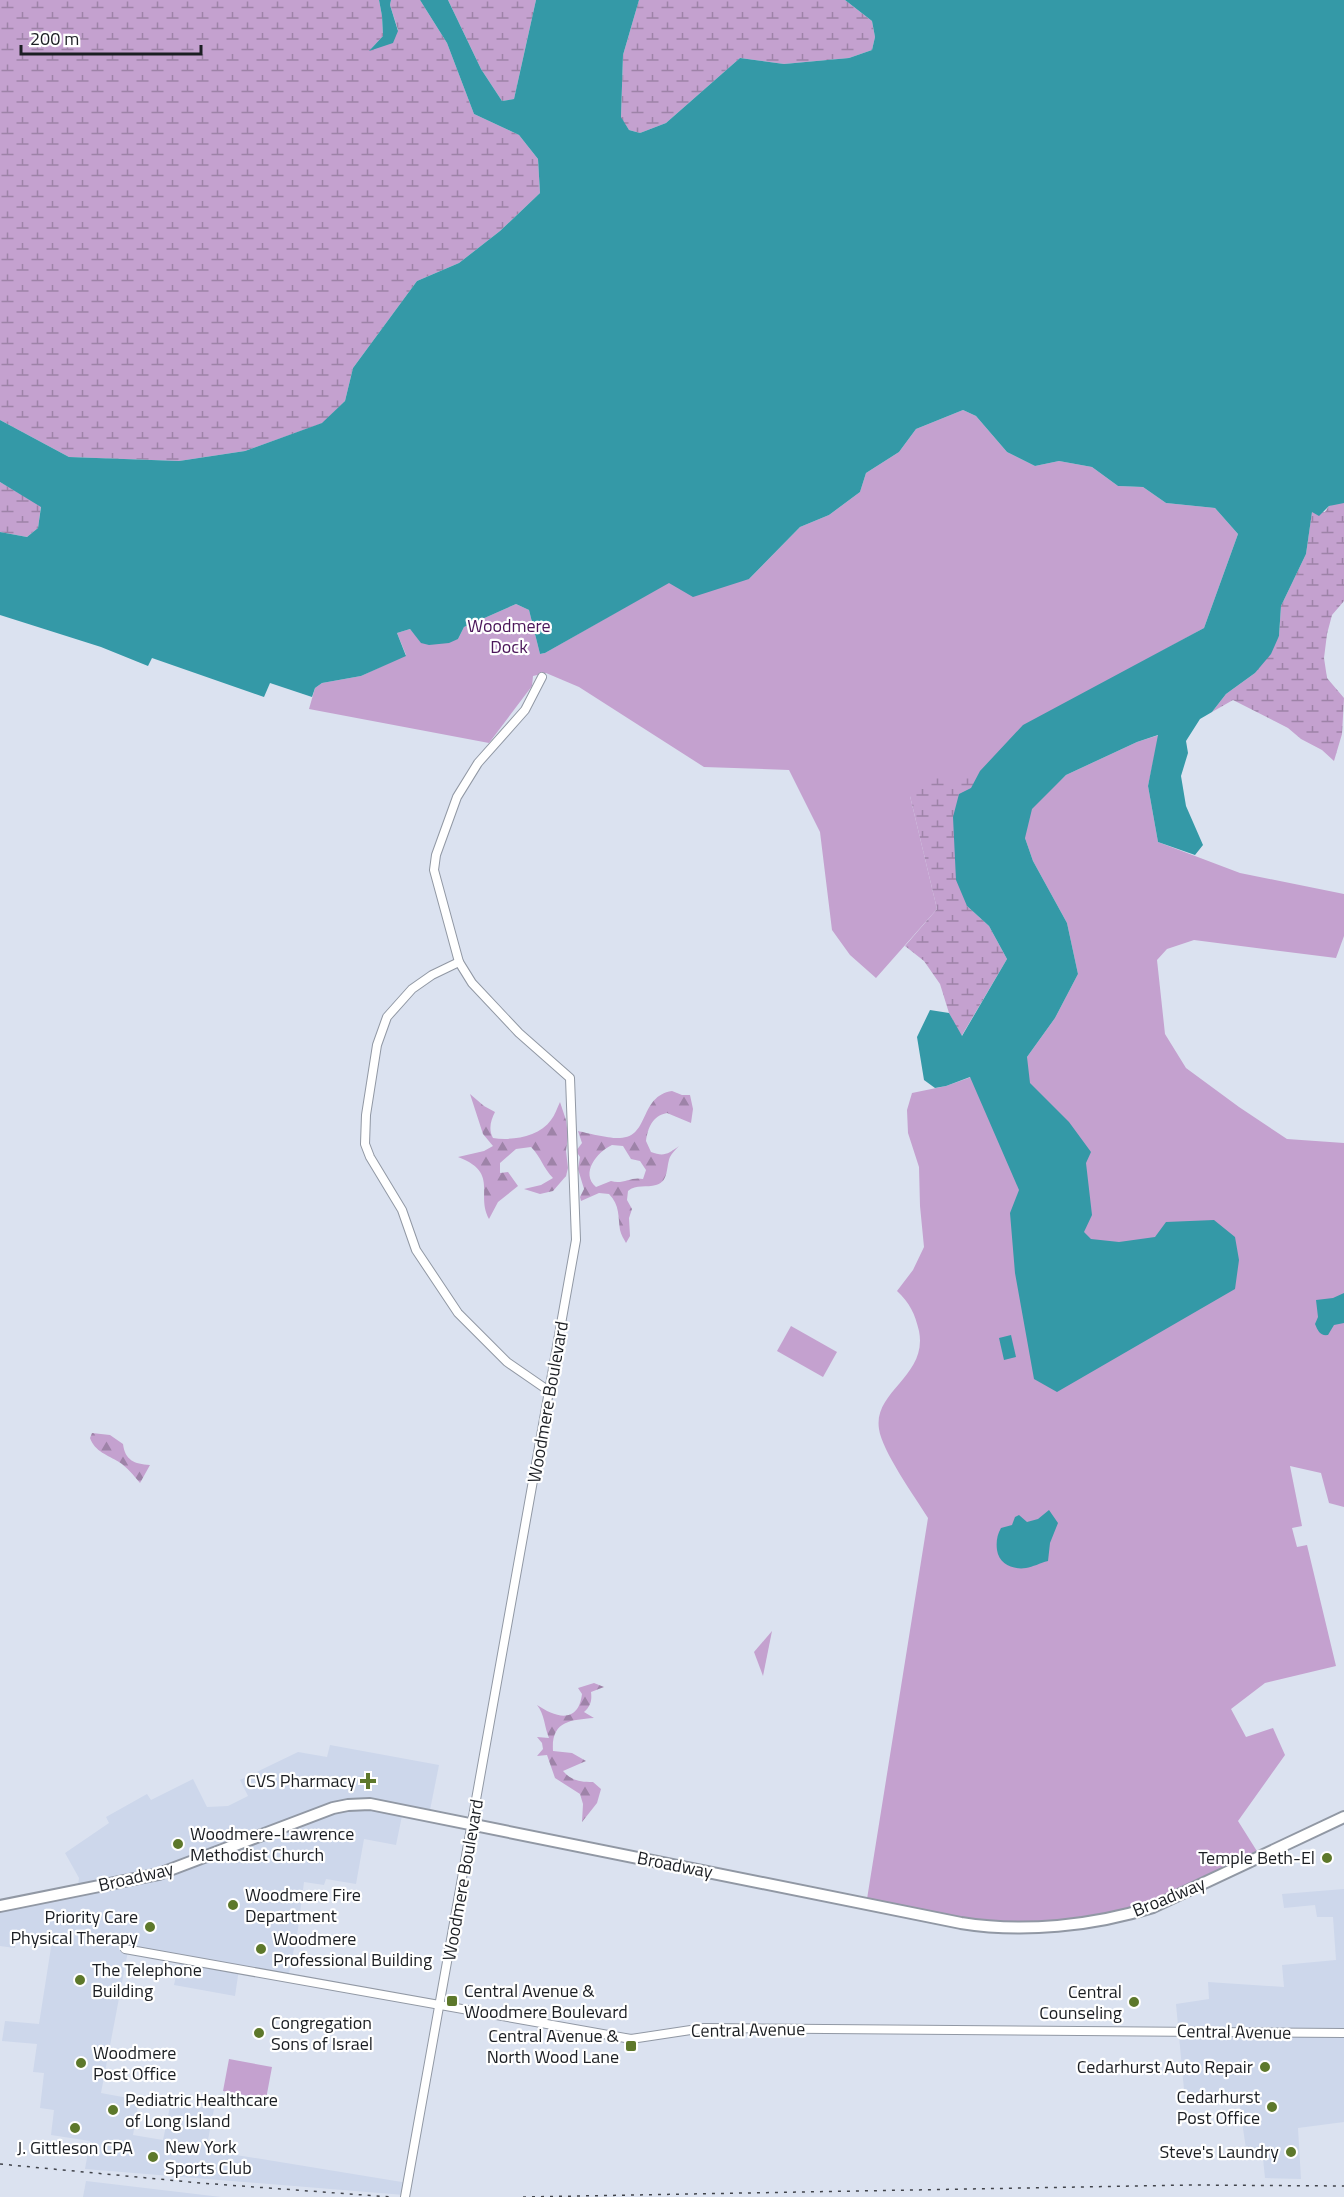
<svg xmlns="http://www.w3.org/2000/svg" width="1344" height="2197" viewBox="0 0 1344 2197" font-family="'Titillium Web',sans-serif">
<defs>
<pattern id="forest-firs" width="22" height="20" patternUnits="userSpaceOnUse" patternTransform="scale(1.5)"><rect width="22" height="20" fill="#c4a1cf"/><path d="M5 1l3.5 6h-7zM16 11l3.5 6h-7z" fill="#9e83a8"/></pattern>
<pattern id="wetland-marsh" width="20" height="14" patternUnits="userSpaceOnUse" patternTransform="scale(1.5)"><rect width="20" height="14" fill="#c4a1cf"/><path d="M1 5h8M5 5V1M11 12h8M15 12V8" fill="none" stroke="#9e83a8"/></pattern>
</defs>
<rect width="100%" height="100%" fill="#dbe2f0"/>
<!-- built -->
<g fill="#cdd7eb">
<polygon points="330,1745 439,1765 429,1815 403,1811 396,1845 364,1839 356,1884 326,1879 324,1885 304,1882 298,1929 288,1978 239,1969 235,1996 174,1985 180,1958 128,1951 101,2093 139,2100 133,2135 163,2140 171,2102 214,2109 206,2150 408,2183 404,2195 85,2169 90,2141 51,2135 54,2110 40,2108 44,2073 33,2072 37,2044 2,2041 5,2021 39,2024 52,1941 16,1937 15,1948 0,1946 0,1900 78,1885 79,1878 65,1853 109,1823 106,1817 147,1794 151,1800 193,1779 207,1807 228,1806 248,1796 240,1780 298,1752 327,1757"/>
<polygon points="1344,1889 1344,2122 1298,2128 1301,2179 1265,2178 1262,2149 1246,2149 1238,2094 1185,2100 1176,2004 1209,1999 1208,1982 1284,1987 1282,1965 1336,1960 1333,1917 1317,1917 1315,1905 1284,1908 1282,1894"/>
<polygon points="86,2181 221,2197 83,2197"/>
</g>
<!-- green -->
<g fill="#c4a1cf">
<path d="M 963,410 L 976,416 L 1007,452 L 1035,466 L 1059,461 L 1092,467 L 1118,486 L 1143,487 L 1166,503 L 1215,508 L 1238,534 L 1204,628 L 1124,672 L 1034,805 L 1066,775 L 1137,742 L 1159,735 L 1148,786 L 1158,842 L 1240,873 L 1344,894 L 1344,936 L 1336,958 L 1194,940 L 1167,949 L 1157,960 L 1165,1034 L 1186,1068 L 1239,1107 L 1287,1139 L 1344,1143 L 1344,1507 L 1329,1503 L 1321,1473 L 1290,1466 L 1302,1526 L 1292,1528 L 1297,1547 L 1307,1545 L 1336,1666 L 1265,1683 L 1231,1709 L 1246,1737 L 1273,1728 L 1285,1755 L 1238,1821 L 1260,1856 L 1154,1906 L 1069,1922 L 1002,1925 L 867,1899 L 928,1518 C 915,1497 882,1451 879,1429 C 873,1391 928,1376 919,1331 C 915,1314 910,1303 897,1291 L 913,1270 L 924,1247 L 920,1206 L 919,1167 L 908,1133 L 907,1110 L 912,1093 L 946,1086 L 1027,1057 L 1055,1018 L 1078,974 L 1067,923 L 1033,861 L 1025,838 L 910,796 L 937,909 L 876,978 L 850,955 L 832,930 L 820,832 L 789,770 L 704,767 L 579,687 L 546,673 L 533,676 L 532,686 L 489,743 L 309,709 L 315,688 L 322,683 L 361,676 L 406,655 L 397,633 L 410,629 L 422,643 L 458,639 L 464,627 L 516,604 L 529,610 L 540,654 L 545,653 L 669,582 L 749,579 L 800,527 L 829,515 L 860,492 L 866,473 L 899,452 L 916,429 Z"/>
<polygon points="791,1326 837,1352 823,1377 777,1351"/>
<polygon points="772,1631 763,1676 754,1652"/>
<polygon points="229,2059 272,2067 266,2099 223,2091"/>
</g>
<!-- forest -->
<g fill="url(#forest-firs)" fill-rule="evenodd">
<path d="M 672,1091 L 682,1095 L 690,1095 L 693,1109 L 691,1123 L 667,1113 C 652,1116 648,1128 646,1141 L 651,1152 C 664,1157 668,1154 679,1146 C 676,1149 672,1153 670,1157 C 666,1166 669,1182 656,1185 C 647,1188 636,1184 628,1191 L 627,1200 L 632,1209 L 629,1218 L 630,1236 L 626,1243 C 624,1239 621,1235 620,1230 C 618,1217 620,1205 609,1194 L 599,1193 L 581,1201 L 580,1197 L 584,1189 L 578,1169 L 580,1157 L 576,1151 L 582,1143 L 578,1131 C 587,1133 611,1139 620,1138 C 650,1137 639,1096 672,1091 ZM 612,1145 L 623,1146 L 631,1159 L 640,1161 L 646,1170 L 643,1179 C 631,1176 623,1185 611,1181 L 596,1187 C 580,1173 597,1152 612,1145 Z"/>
<path d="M 470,1094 L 484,1106 L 495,1112 C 491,1120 488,1129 493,1138 C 511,1141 539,1137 551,1120 C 555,1115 557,1108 560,1102 L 566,1120 L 568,1136 L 566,1151 L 568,1168 L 566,1176 L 553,1191 L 540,1194 L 524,1189 L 541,1185 L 553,1178 C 543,1168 541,1157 531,1147 L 516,1149 L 500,1163 L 500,1173 L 508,1172 L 518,1186 L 498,1202 L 489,1219 C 475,1194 500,1173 458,1157 L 484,1151 L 493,1146 L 483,1134 Z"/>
<path d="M 92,1433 L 110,1435 L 123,1444 C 125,1460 134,1464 150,1465 L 140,1483 C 134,1476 127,1467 119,1462 C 108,1455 95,1452 90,1438 Z"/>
<path d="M 594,1683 L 604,1687 L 591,1692 C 592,1700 591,1706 584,1712 L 594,1718 C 570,1720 551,1721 553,1751 L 572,1753 L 586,1761 L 563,1771 C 572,1781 580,1782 593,1782 L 601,1789 L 597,1803 L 582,1822 L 583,1804 L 580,1794 L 555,1778 L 547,1755 L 537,1756 L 543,1749 L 542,1743 L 537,1737 L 549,1738 C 544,1726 545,1715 537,1705 C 555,1717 578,1725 582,1694 L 578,1688 Z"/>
</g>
<!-- wetland -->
<g fill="url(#wetland-marsh)">
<polygon points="0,0 379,0 382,16 383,36 370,50 398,30 390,5 391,0 420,0 447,43 474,114 519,135 538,159 540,193 500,231 459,263 417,281 353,368 345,401 323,423 245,451 179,461 69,457 0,420"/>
<polygon points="448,0 536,0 514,99 502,101 481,69"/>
<polygon points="639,0 845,0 872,21 875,37 872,50 849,58 784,64 740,58 666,123 640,133 629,130 621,118 623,55"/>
<polygon points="0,482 41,506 38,528 27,537 0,532"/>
<polygon points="1339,502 1344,503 1344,601 1332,615 1327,634 1324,658 1327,678 1344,698 1342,734 1334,761 1322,750 1301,739 1288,728 1233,700 1212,712 1226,694 1255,673 1279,636 1281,606 1306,554 1312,511 1325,512 1329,506"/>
<polygon points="978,776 971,788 967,906 989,926 1007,959 961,1037 949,1013 940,984 924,961 905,946 937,909 910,796 930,777"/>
</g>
<!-- water -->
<g fill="#3499a7">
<polygon points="379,0 391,0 390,5 398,31 393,43 369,51 383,36 382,16"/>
<polygon points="420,0 448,0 481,69 502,101 514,99 536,0 639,0 623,55 621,117 629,130 640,133 666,123 740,58 784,64 849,58 872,50 875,37 872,21 845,0 1344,0 1344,503 1329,506 1319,516 1312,512 1306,554 1281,606 1279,636 1271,654 1255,673 1226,694 1212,712 1200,719 1186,741 1188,753 1181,776 1186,806 1203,845 1195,855 1158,842 1148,786 1158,735 1137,742 1066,775 1032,809 1025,838 1033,861 1067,923 1078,974 1055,1018 1027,1057 1030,1083 1069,1122 1091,1152 1086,1163 1092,1215 1084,1232 1091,1239 1119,1242 1155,1237 1166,1222 1214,1220 1235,1237 1239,1260 1235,1289 1057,1392 1034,1379 1015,1273 1010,1213 1019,1190 970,1077 946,1086 935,1088 924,1080 917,1037 930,1010 949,1013 962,1036 1007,959 989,926 967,906 956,880 953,817 959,794 971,788 980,771 1023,725 1204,628 1238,534 1215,508 1166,503 1143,487 1118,486 1092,467 1059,461 1035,466 1007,452 976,416 963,410 916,429 899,452 866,473 860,492 829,515 800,527 749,579 693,597 669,583 545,653 540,654 529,610 516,604 464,627 458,639 449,643 429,645 421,643 410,629 397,633 406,656 361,676 322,683 315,688 312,697 270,683 264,697 152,658 148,666 101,647 0,615 0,532 27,537 38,528 41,507 0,482 0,420 69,457 179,461 245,451 322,423 345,401 353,368 417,281 459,263 500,231 540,193 538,159 519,135 474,114 447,43"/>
<path d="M 1344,1293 L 1344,1323 L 1334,1325 L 1328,1335 C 1320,1336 1318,1331 1315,1324 L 1318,1317 L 1316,1300 L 1333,1298 Z"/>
<polygon points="1011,1335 1016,1357 1004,1360 999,1338"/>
<path d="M 1049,1510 L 1058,1523 L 1050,1543 L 1048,1561 C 1040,1563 1033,1567 1026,1568 C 1013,1570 999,1564 997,1550 C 996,1542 997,1535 1001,1528 L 1012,1525 L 1015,1517 L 1019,1515 L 1027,1522 L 1038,1519 Z"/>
</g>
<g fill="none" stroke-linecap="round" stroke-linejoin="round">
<defs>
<g id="minor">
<polyline points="459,962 432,975 412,989 387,1017 377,1045 366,1115 365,1144 370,1157 402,1210 416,1250 458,1313 507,1362 549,1391"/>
<polyline points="125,1949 631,2039 704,2028 1344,2033"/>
<polyline points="405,2197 576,1240 570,1078 519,1033 472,983 459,962 434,870 436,855 457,797 478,763 525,710 542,677"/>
</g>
<path id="major" d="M 0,1906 L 159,1874 L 333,1808 L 348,1805 L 370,1804 L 961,1923 C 1023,1933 1093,1926 1153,1907 L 1344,1817"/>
</defs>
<!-- minor casing -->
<use href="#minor" stroke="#9198a4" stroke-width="10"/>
<!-- major casing -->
<use href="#major" stroke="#9198a4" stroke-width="14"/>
<!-- minor -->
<use href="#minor" stroke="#fff" stroke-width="8"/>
<!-- major -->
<use href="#major" stroke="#fff" stroke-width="10"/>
<!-- rail -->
<g stroke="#40434a" stroke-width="1.5" stroke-dasharray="3 6" stroke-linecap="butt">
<polyline points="0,2164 200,2183 391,2197"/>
<polyline points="523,2197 1191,2185 1344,2186"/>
</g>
</g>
<!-- markers -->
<g fill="#5d782b" stroke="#fff" stroke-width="2">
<path d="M365 1772h6v6h6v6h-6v6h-6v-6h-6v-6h6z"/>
<circle cx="178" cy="1844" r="6"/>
<circle cx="1327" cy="1858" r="6"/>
<circle cx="233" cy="1905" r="6"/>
<circle cx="150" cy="1927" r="6"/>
<circle cx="261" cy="1949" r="6"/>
<circle cx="80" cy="1980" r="6"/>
<rect x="446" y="1995" width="12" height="12" rx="3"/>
<circle cx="1134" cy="2002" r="6"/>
<circle cx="259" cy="2033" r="6"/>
<rect x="625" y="2040" width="12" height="12" rx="3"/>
<circle cx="81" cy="2063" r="6"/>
<circle cx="1265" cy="2067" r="6"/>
<circle cx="1272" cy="2107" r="6"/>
<circle cx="113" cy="2110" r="6"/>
<circle cx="75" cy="2128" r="6"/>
<circle cx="1291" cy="2152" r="6"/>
<circle cx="153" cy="2157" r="6"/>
</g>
<g text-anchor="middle" stroke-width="4.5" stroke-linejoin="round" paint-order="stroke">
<!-- park labels -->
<g font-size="18" fill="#4b165a" stroke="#fff">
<text x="509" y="632">Woodmere<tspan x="509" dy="21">Dock</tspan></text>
</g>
<!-- street labels -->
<g font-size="18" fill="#1b1e23" stroke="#fff">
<text transform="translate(548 1402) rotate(-80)" y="6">Woodmere Boulevard</text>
<text transform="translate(675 1865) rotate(11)" y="6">Broadway</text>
<text transform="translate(136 1877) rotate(-13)" y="6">Broadway</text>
<text transform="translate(463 1880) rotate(-80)" y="6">Woodmere Boulevard</text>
<text transform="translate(1169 1897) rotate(-22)" y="6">Broadway</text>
<text transform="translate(748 2030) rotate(-1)" y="6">Central Avenue</text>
<text transform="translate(1234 2032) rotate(1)" y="6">Central Avenue</text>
</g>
<!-- poi labels -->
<g font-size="18" fill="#1b1e23" stroke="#fff" text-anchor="start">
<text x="356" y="1787" text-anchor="end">CVS Pharmacy</text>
<text x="190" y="1840">Woodmere-Lawrence<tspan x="190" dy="21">Methodist Church</tspan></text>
<text x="1315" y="1864" text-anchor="end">Temple Beth-El</text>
<text x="245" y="1901">Woodmere Fire<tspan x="245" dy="21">Department</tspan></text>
<text x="138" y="1923" text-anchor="end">Priority Care<tspan x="138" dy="21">Physical Therapy</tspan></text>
<text x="273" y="1945">Woodmere<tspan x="273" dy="21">Professional Building</tspan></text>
<text x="92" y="1976">The Telephone<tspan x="92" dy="21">Building</tspan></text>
<text x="464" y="1997">Central Avenue &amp;<tspan x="464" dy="21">Woodmere Boulevard</tspan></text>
<text x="1122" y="1998" text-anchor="end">Central<tspan x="1122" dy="21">Counseling</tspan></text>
<text x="271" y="2029">Congregation<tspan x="271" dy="21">Sons of Israel</tspan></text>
<text x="619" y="2042" text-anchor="end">Central Avenue &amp;<tspan x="619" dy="21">North Wood Lane</tspan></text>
<text x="93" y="2059">Woodmere<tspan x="93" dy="21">Post Office</tspan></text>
<text x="1253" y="2073" text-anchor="end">Cedarhurst Auto Repair</text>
<text x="1260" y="2103" text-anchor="end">Cedarhurst<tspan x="1260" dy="21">Post Office</tspan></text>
<text x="125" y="2106">Pediatric Healthcare<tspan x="125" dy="21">of Long Island</tspan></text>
<text x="165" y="2153">New York<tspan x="165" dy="21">Sports Club</tspan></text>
<text x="75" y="2154" text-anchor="middle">J. Gittleson CPA</text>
<text x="1279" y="2158" text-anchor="end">Steve's Laundry</text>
</g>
</g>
<!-- scale -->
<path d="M21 45v9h180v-9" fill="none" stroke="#1b1e23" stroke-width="3"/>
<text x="30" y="45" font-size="18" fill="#1b1e23" stroke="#ffffff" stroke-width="4.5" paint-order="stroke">200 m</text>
</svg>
